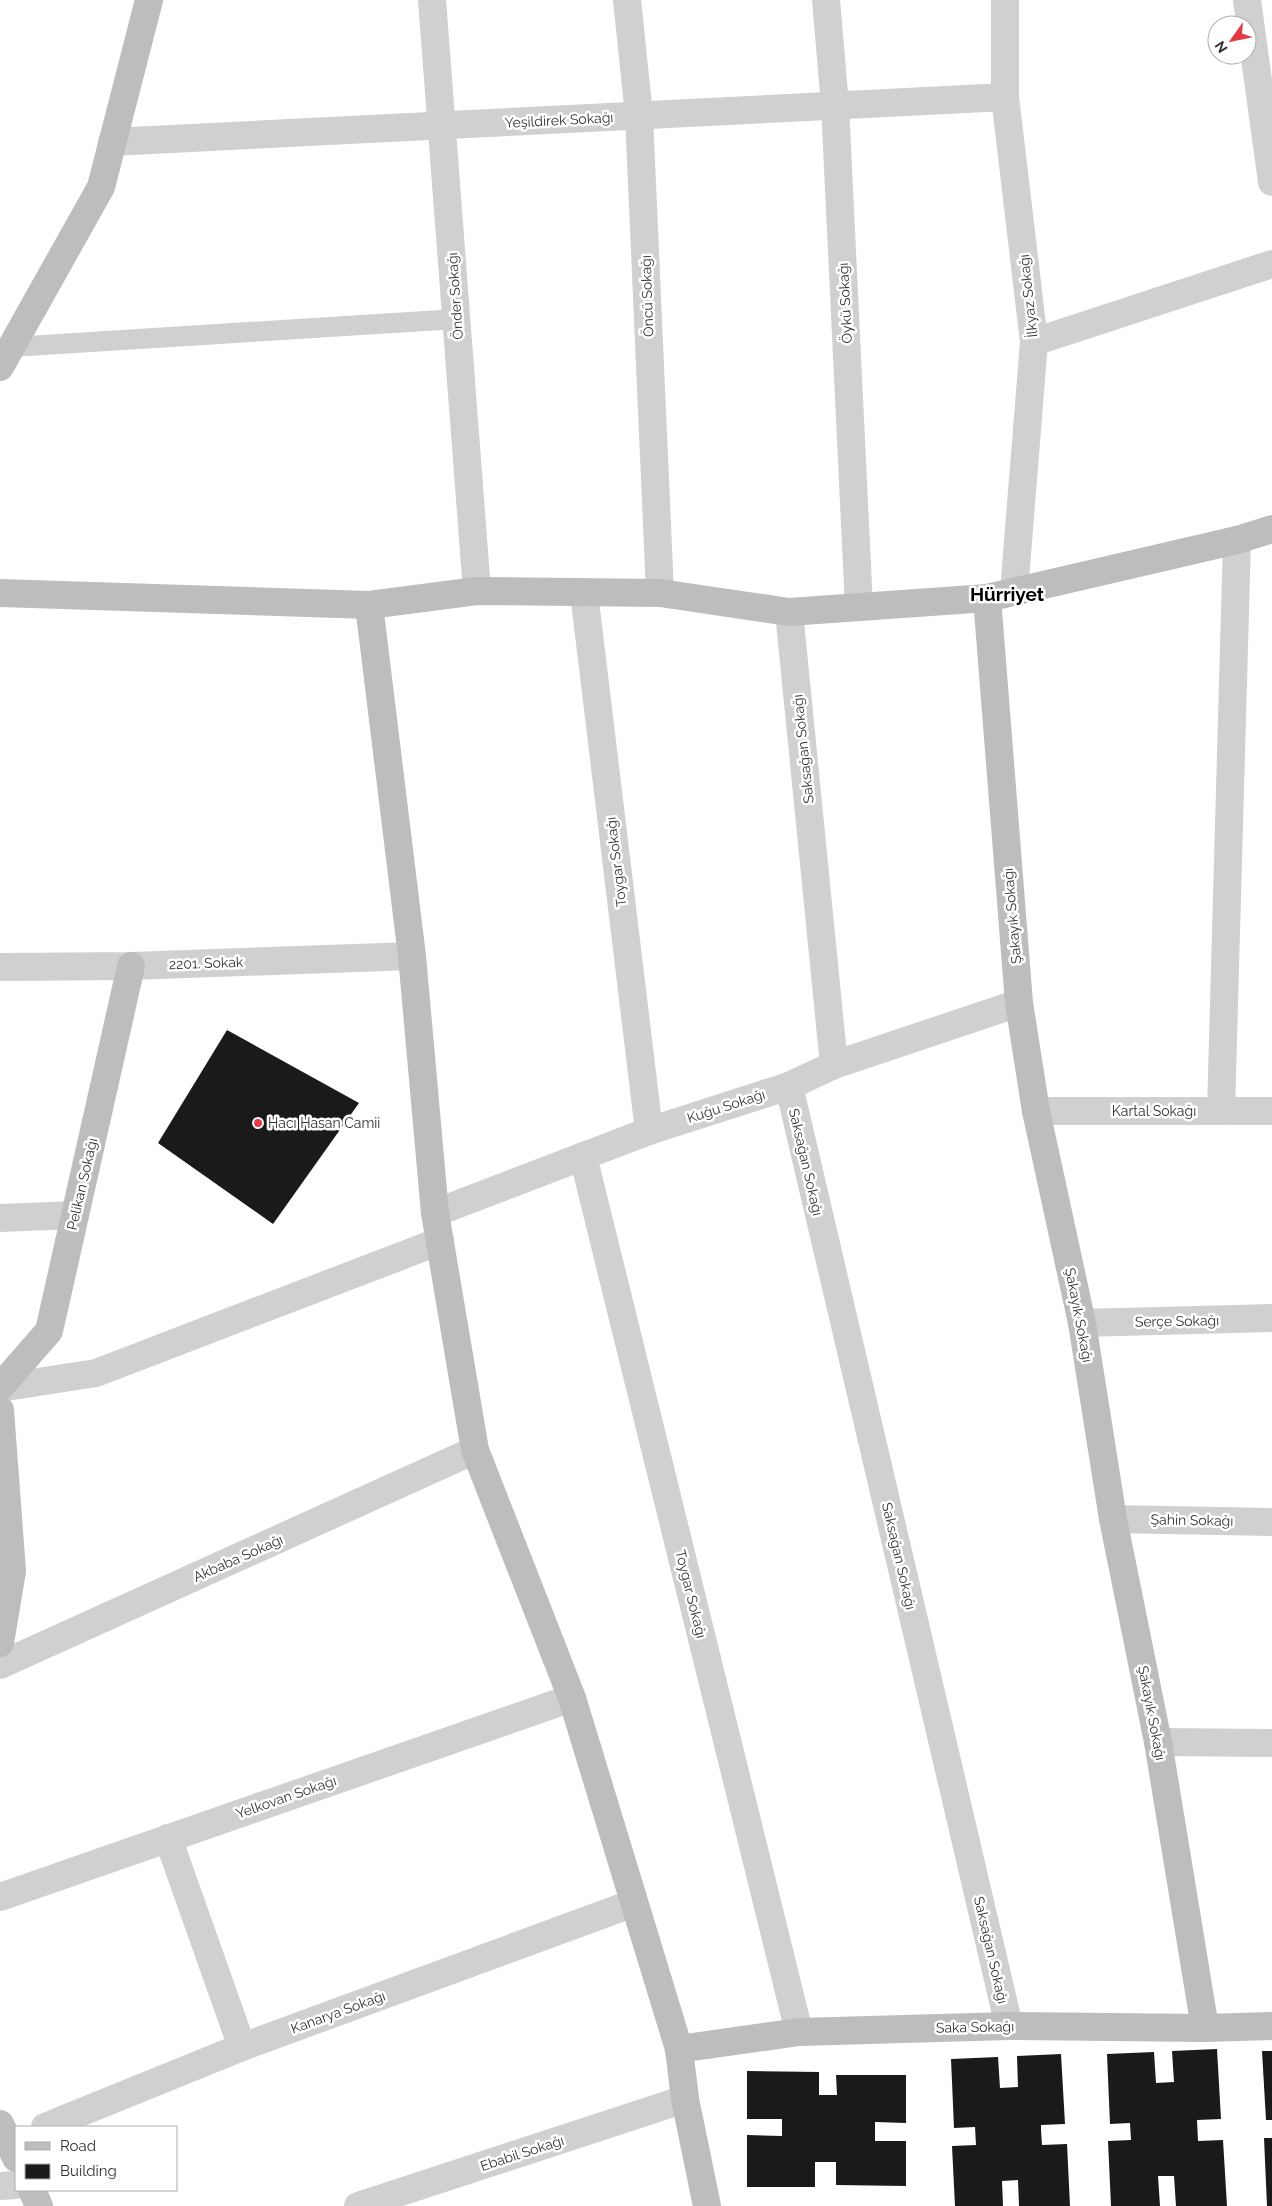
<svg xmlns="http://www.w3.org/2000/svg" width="1272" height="2206" viewBox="0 0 1272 2206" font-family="Raleway,sans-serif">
<rect width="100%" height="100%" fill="#fff"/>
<!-- building -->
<g fill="#1a1a1a">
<polygon points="227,1030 359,1103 273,1224 158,1143"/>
<polygon points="1217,2049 1221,2119 1197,2120 1198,2141 1223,2140 1227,2206 1176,2206 1174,2176 1158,2176 1160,2206 1111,2206 1108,2141 1131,2140 1130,2123 1110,2124 1107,2054 1154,2052 1156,2083 1174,2082 1172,2051"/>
<polygon points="1262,2051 1272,2051 1272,2120 1266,2120"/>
<polygon points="1061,2054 1065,2124 1041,2125 1041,2130 1042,2145 1067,2144 1070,2206 1019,2206 1018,2180 1002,2181 1003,2206 955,2206 952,2146 976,2145 975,2127 954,2128 951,2059 998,2057 1000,2088 1018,2087 1017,2056"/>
<polygon points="747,2071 819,2072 819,2095 837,2095 836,2075 906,2075 906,2123 875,2122 875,2141 906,2141 906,2186 836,2185 836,2162 815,2162 815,2187 747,2187 747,2135 782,2136 782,2119 747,2119"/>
<polygon points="1264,2138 1272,2138 1272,2206 1267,2206"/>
</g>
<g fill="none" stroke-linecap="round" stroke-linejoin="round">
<!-- lane -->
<polyline stroke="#d0d0d0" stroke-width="20" points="11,347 457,319"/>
<!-- street -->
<g stroke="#d0d0d0" stroke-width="28">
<polyline points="432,0 477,591"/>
<polyline points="627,0 639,115 660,593"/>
<polyline points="826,0 835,105 859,607"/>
<polyline points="1005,0 1005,97 1034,342 1014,592"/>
<polyline points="1247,0 1272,182"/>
<polyline points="112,142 1005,97"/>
<polyline points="1034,342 1272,264"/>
<polyline points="584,593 649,1131"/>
<polyline points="789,612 834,1065"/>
<polyline points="0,967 131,966 412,956"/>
<polyline points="789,1086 1009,2026"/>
<polyline points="1036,1111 1272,1111"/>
<polyline points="1221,1111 1237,540"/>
<polyline points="583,1156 799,2032"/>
<polyline points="435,1213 649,1131 789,1086 834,1065 1019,1003"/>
<polyline points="0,1218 75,1215"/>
<polyline points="1082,1323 1272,1318"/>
<polyline points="0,1388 96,1373 440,1241"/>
<polyline points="1113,1519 1272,1522"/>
<polyline points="0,1665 475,1450"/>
<polyline points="1158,1742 1272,1743"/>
<polyline points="168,1838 242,2047"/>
<polyline points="0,1897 572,1698"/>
<polyline points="45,2127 242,2047 634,1903"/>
<polyline points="0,2186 16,2185"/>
<polyline points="358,2206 685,2099"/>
</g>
<!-- secondary -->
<g stroke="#bdbdbd" stroke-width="28">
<polyline points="0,367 101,187 149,0"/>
<polyline points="0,593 369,605 477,591 660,593 789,612 987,598 1237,540 1272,529"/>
<polyline points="987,598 1019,1003 1036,1111 1082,1323 1113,1519 1158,1742 1205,2028"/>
<polyline points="369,605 412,956 435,1213 475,1450 572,1698 679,2049 685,2099 707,2206"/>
<polyline points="0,1387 49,1331 131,966"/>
<polyline points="0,1410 12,1571 0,1643"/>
<polyline points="679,2049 799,2032 1009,2026 1205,2028 1272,2026"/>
<polyline points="0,2124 16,2158"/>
<polyline points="32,2190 39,2206"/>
</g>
</g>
<!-- markers -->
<circle fill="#e63946" stroke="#fff" stroke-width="2" cx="258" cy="1123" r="5"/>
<g text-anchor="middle" stroke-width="5" stroke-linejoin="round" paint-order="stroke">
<!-- street labels -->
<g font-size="14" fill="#333" stroke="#fff">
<text transform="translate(559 120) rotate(-3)" y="5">Yeşildirek Sokağı</text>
<text transform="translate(455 296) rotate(-94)" y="5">Önder Sokağı</text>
<text transform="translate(647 296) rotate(-92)" y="5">Öncü Sokağı</text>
<text transform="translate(1028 296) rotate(-96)" y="5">İlkyaz Sokağı</text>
<text transform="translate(845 303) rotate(-93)" y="5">Öykü Sokağı</text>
<text transform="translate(803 749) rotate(-96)" y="5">Saksağan Sokağı</text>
<text transform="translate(616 862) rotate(-97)" y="5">Toygar Sokağı</text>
<text transform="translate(1012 916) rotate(-95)" y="5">Şakayık Sokağı</text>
<text transform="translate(206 963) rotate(-2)" y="5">2201. Sokak</text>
<text transform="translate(726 1106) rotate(-18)" y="5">Kuğu Sokağı</text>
<text x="1154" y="1116">Kartal Sokağı</text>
<text transform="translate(806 1162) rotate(77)" y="5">Saksağan Sokağı</text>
<text transform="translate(82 1184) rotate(-77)" y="5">Pelikan Sokağı</text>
<text transform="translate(1079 1315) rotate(79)" y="5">Şakayık Sokağı</text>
<text transform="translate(1177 1321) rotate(-1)" y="5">Serçe Sokağı</text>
<text transform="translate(1192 1520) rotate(1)" y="5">Şahin Sokağı</text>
<text transform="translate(899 1556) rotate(77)" y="5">Saksağan Sokağı</text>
<text transform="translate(238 1558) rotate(-24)" y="5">Akbaba Sokağı</text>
<text transform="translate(691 1594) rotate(76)" y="5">Toygar Sokağı</text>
<text transform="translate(1152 1713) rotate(79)" y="5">Şakayık Sokağı</text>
<text transform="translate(286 1797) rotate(-19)" y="5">Yelkovan Sokağı</text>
<text transform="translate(991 1950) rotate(77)" y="5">Saksağan Sokağı</text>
<text transform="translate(338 2012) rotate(-20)" y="5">Kanarya Sokağı</text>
<text transform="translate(975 2027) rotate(-1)" y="5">Saka Sokağı</text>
<text transform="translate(522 2153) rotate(-18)" y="5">Ebabil Sokağı</text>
</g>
<!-- poi labels -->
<g font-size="14" fill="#333" stroke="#fff" text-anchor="start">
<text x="268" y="1128">Hacı Hasan Camii</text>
</g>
<!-- district labels -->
<g font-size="19" font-weight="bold" fill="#000" stroke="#fff">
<text x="1007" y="601">Hürriyet</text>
</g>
</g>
<!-- legend -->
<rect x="15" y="2126" width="162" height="65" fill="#ffffff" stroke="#adadad"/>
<rect x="25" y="2142" width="25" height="8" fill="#bdbdbd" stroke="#adadad"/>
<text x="60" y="2151" font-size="15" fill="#333333">Road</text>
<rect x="25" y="2164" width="25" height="15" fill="#1a1a1a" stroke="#adadad"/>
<text x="60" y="2176" font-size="15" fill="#333333">Building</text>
<!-- north arrow -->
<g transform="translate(1232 40) rotate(237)"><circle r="24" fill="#ffffff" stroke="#adadad"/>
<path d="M0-4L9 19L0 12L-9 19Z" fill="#e63946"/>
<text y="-8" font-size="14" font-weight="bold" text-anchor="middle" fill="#333333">N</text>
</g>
</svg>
